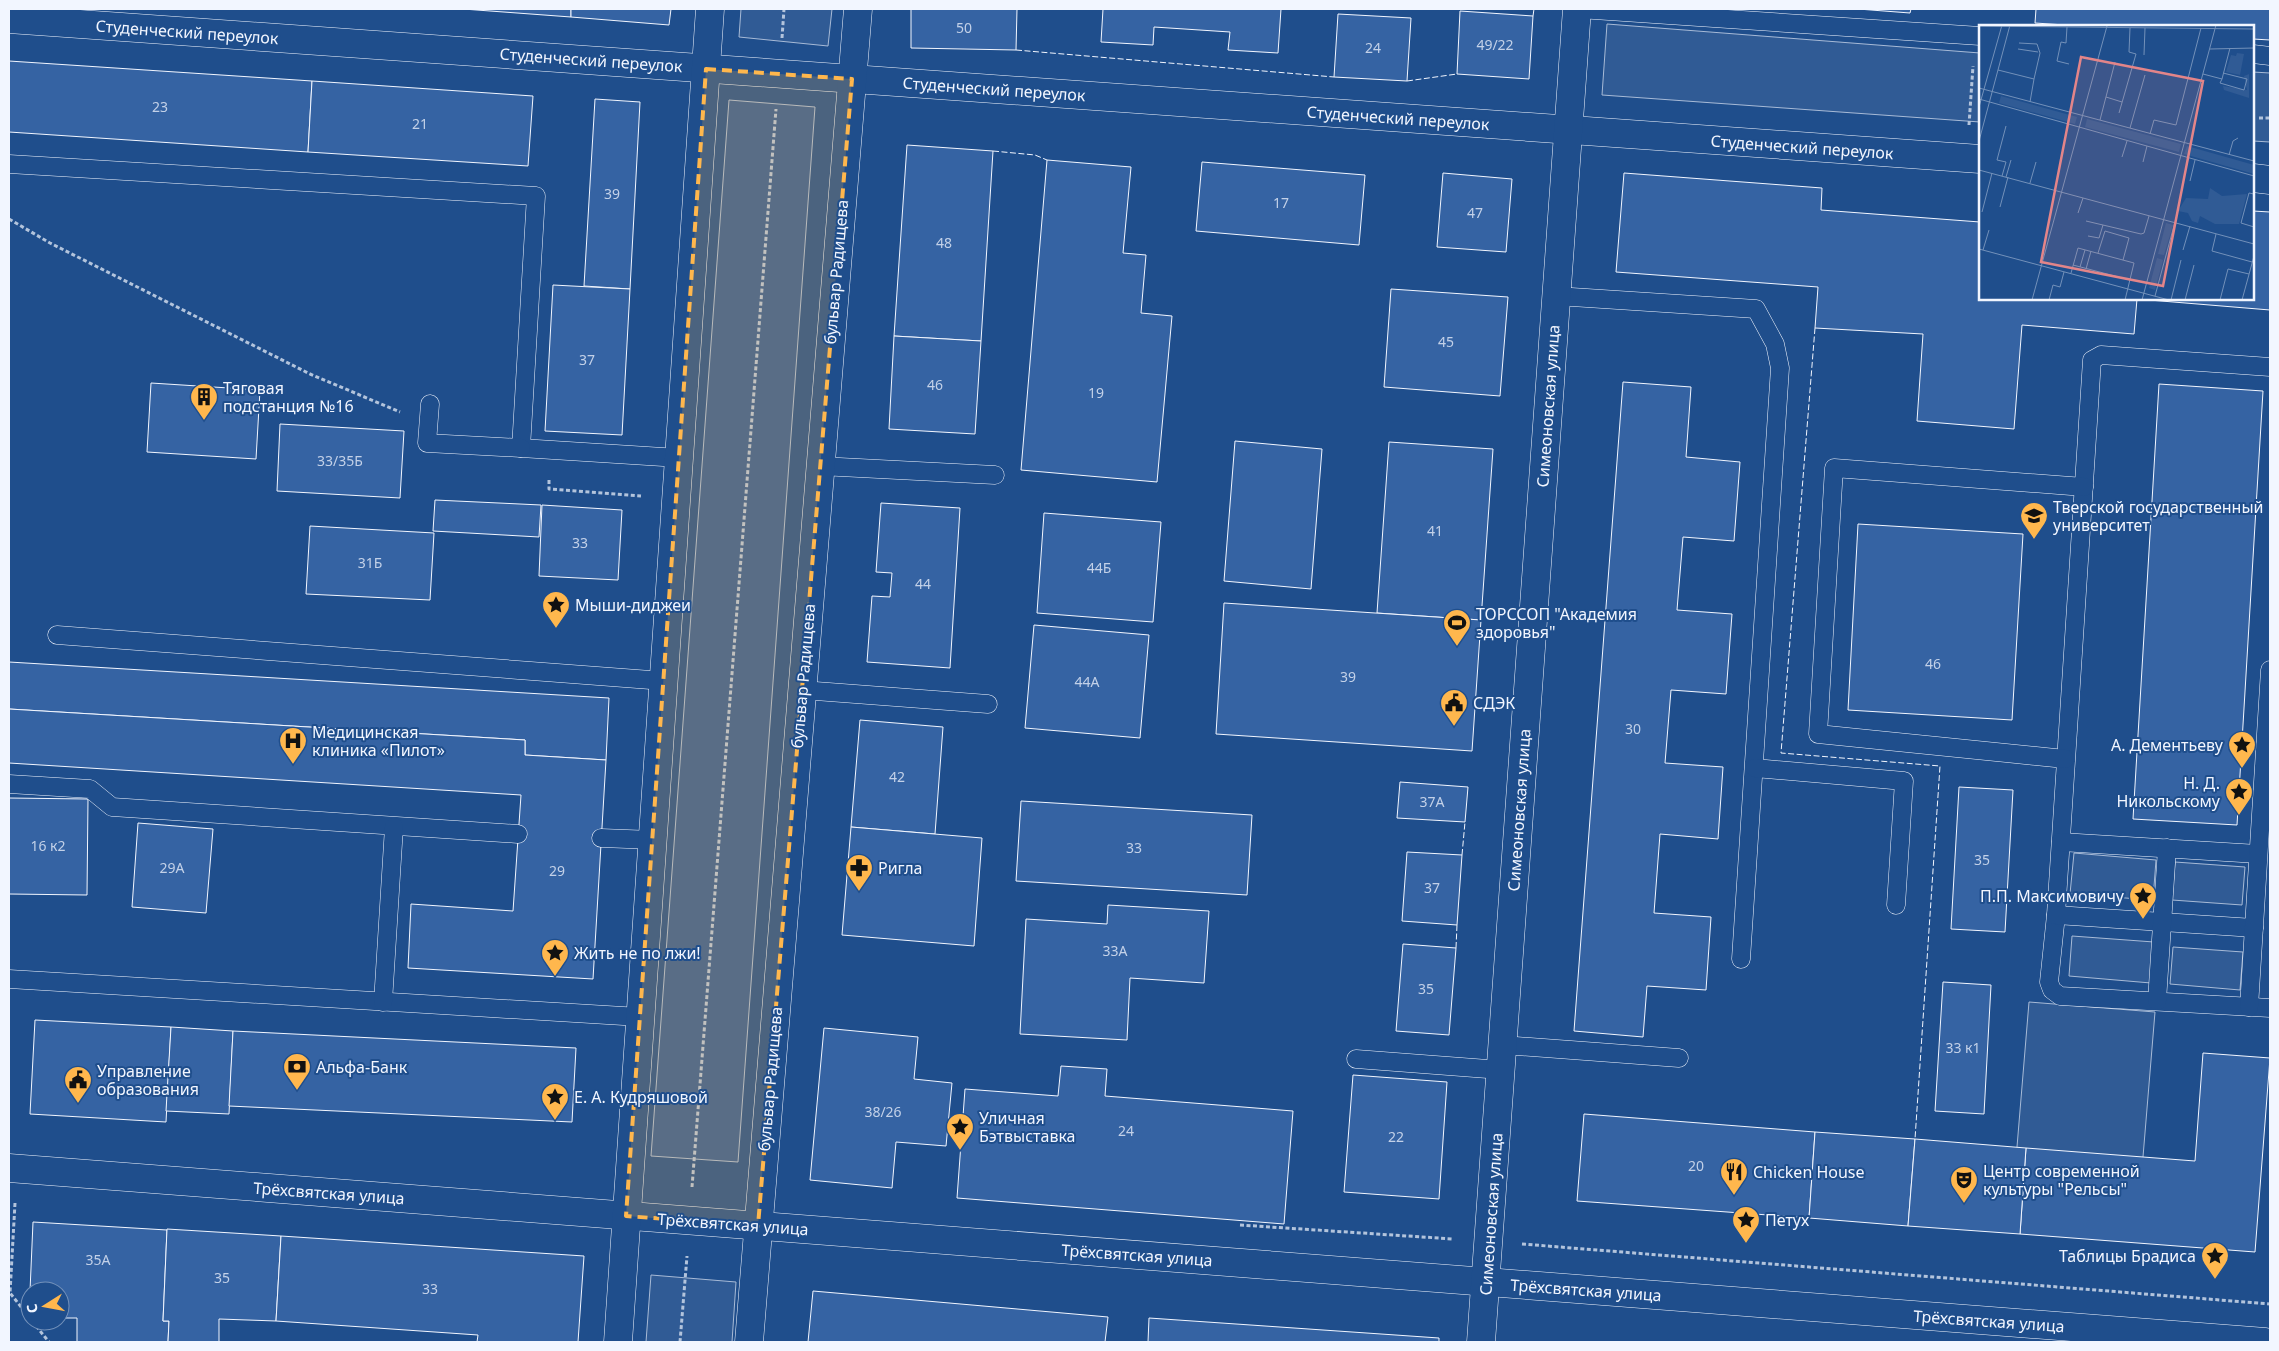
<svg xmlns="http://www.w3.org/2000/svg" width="2279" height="1351" viewBox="0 0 2279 1351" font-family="'Noto Sans',sans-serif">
<rect width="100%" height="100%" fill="#1f4e8c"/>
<!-- built -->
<g fill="#305b95" stroke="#a8bbd7">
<polygon points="741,9 832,9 828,46 739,37"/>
<polygon points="1607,24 1980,53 1980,122 1602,95"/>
<polygon points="2253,72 2270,73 2270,142 2253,141"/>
<polygon points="729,100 815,107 738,1162 651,1156"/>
<polygon points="2074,853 2156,860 2153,900 2070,894"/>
<polygon points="2175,862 2245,867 2242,905 2172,900"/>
<polygon points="2072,936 2154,942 2151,983 2069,976"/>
<polygon points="2173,947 2243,952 2240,990 2170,984"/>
<polygon points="2029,1002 2155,1012 2141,1181 2015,1171"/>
<polygon points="651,1275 736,1282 732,1342 646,1342"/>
</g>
<!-- building -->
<g fill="#3563a3" stroke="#f2f6ff">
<polygon points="463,9 571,9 571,17"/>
<polygon points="571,9 671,9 669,25 571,17"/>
<polygon points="911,9 1017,9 1016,50 911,48"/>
<polygon points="1103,9 1281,9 1278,53 1228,50 1230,32 1154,27 1153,45 1101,42"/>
<polygon points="1858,9 1911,9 1910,13"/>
<polygon points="2036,9 2270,9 2270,40 2253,39 2253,26 2080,26 2035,23"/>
<polygon points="1460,11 1533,16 1529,79 1457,74"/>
<polygon points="1338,14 1411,18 1407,81 1334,77"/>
<polygon points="9,61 312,81 308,152 9,132"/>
<polygon points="312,81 533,96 528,166 308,152"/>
<polygon points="595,99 640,102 630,289 584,286"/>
<polygon points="907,145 993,151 981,341 894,336"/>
<polygon points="1047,160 1131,167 1123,253 1146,255 1141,313 1172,316 1157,482 1021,470"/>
<polygon points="1202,162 1365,175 1359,245 1196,231"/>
<polygon points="1443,173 1512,179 1506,252 1437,247"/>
<polygon points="1624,173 1822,188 1821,210 1980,222 1980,299 2253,299 2253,211 2270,212 2270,310 2137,299 2134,334 2022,325 2014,429 1917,421 1923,334 1815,328 1818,287 1616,272"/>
<polygon points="553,285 630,289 622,435 545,431"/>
<polygon points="1391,289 1508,297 1500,396 1384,387"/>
<polygon points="894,336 981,341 975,434 889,429"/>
<polygon points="1623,382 1691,387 1686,457 1740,462 1734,541 1683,537 1677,610 1732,614 1726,694 1671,690 1665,763 1723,767 1718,839 1660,834 1654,913 1711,917 1706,990 1647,986 1643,1037 1574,1031"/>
<polygon points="151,383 260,390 256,459 147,452"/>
<polygon points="2159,384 2263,391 2237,825 2133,819"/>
<polygon points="280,424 404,431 400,498 277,491"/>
<polygon points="1235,441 1322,449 1311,589 1224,581"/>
<polygon points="1389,442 1493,449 1481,620 1377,613"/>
<polygon points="435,500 541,505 539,537 433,531"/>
<polygon points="881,503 960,508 950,668 867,662 872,596 890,597 892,573 876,572"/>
<polygon points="542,505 622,510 618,580 539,576"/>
<polygon points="1044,513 1161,522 1153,622 1037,613"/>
<polygon points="1858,524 2023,534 2012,720 1848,710"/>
<polygon points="310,526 434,533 430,600 306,594"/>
<polygon points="1224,603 1481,620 1472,751 1216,734"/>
<polygon points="1034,625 1149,635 1140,738 1025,728"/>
<polygon points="9,662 609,698 606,760 525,755 525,740 9,709"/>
<polygon points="9,709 525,740 525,755 606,760 593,979 408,968 411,904 513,911 521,795 9,763"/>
<polygon points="860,720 943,727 935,834 851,827"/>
<polygon points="1400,782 1468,787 1465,822 1397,818"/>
<polygon points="1959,787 2013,790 2005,932 1951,929"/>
<polygon points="9,798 88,799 87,895 9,894"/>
<polygon points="1021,801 1252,815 1247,895 1016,881"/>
<polygon points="138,823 213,829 206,913 132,907"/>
<polygon points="851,827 982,838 974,946 842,935"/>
<polygon points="1407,852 1462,855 1457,925 1402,921"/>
<polygon points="1108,905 1209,911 1204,983 1130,978 1127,1040 1020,1034 1026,919 1107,924"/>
<polygon points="1403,944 1456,948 1449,1035 1396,1031"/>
<polygon points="1943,982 1991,985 1984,1114 1935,1111"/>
<polygon points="35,1020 171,1027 166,1122 30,1114"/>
<polygon points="171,1027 233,1031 229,1114 166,1111"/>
<polygon points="824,1028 918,1037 914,1079 952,1083 946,1146 896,1142 892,1188 810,1180"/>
<polygon points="233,1031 576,1048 572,1122 229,1106"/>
<polygon points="2203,1053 2270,1058 2255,1252 2020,1234 2026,1148 2195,1161"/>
<polygon points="1061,1066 1107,1069 1105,1096 1293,1111 1284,1224 957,1198 965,1089 1058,1096"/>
<polygon points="1353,1075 1447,1082 1439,1199 1344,1192"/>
<polygon points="1584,1114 1815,1132 1809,1218 1577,1201"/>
<polygon points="1815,1132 1915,1139 1908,1226 1809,1218"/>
<polygon points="1915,1139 2026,1148 2020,1234 1908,1226"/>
<polygon points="33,1222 167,1230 163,1321 169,1321 168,1342 77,1342 77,1318 60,1318 60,1291 30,1291"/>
<polygon points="167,1229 281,1236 276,1321 219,1319 219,1342 168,1342 169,1321 163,1321"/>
<polygon points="281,1236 584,1256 578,1342 477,1342 478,1335 276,1321"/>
<polygon points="813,1291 1108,1317 1105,1342 808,1342"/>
<polygon points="1149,1318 1439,1338 1439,1342 1148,1342"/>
</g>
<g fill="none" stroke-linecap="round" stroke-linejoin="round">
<defs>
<g id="service">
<polyline points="1579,9 1980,36"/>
<polyline points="2253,54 2270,56"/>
<polyline points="9,164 536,196 521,448 679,458"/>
<polyline points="1556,296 1756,309 1775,344 1780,368 1741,959"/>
<polyline points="2270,367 2101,355 2092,360 2056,915 2049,982 2052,990 2060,996 2270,1008"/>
<polyline points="430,404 427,443 521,448"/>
<polyline points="820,466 995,475"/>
<polyline points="57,635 664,681"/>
<polyline points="802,690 988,704"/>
<polyline points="2065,759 1818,734 1834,468 2084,487"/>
<polyline points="1755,768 1904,781 1896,905"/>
<polyline points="9,784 90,789 112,807 518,834"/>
<polyline points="601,838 653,840"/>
<polyline points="2061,842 2258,854"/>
<polyline points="2056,915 2254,928"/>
<polyline points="9,979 640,1017"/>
<polyline points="2157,1001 2167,848"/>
<polyline points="383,1002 394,827"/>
<polyline points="2249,1007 2270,670"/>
<polyline points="1503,1045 1679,1058"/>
<polyline points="1356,1059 1501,1070"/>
</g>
<polyline id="pedestrian" points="9,1168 2265,1342"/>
<g id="minor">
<polyline points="9,19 1980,159"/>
<polyline points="2253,178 2270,180"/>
<polyline points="1481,1342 1577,9"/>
</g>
<g id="tertiary">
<polyline points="618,1342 710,9"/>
<polyline points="749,1342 858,9"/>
</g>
</defs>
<!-- service casing -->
<use href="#service" stroke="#f2f6ff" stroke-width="19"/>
<!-- pedestrian casing -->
<use href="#pedestrian" stroke="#f2f6ff" stroke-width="29"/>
<!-- minor casing -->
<use href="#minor" stroke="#f2f6ff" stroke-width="29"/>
<!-- tertiary casing -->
<use href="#tertiary" stroke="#f2f6ff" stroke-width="29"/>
<!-- path -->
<g stroke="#b3c4dc" stroke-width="3" stroke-dasharray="4 2.5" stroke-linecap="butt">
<polyline points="782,38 784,9"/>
<polyline points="2259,118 2270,118"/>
<polyline points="1969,125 1973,66"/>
<polyline points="9,219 50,243 310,374 400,412"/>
<polyline points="549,480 549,489 641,496"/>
<polyline points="692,1187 776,109"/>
<polyline points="15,1203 10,1293 30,1318"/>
<polyline points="1240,1225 1453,1239"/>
<polyline points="1522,1244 2270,1304"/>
<polyline points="32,1321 49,1342"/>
<polyline points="680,1342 687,1256"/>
</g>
<!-- service -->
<use href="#service" stroke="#1f4e8c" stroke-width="18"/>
<!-- pedestrian -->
<use href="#pedestrian" stroke="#1f4e8c" stroke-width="28"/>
<!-- minor -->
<use href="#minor" stroke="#1f4e8c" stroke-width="28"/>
<!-- tertiary -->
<use href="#tertiary" stroke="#1f4e8c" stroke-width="28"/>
<!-- fence -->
<g stroke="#f2f6ff" stroke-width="1" stroke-dasharray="6 2.5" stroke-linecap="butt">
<polyline points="1533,16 1534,9"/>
<polyline points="1016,50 1334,77"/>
<polyline points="1407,81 1457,74"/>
<polyline points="993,151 1035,155 1047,160"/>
<polyline points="1815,328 1781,753 1940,766 1915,1139"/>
<polyline points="1462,855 1465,822"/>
<polyline points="1456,948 1457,925"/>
</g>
</g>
<!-- marked area -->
<path fill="#ffb74d" fill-opacity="0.2" stroke="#ffb74d" stroke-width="4" stroke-dasharray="10 6" stroke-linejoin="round" d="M 706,69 L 852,79 L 758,1226 L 626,1216 Z"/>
<!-- icons -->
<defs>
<symbol id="building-pin" viewBox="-11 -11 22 30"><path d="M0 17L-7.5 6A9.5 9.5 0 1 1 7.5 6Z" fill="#ffb74d" stroke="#1f4e8c"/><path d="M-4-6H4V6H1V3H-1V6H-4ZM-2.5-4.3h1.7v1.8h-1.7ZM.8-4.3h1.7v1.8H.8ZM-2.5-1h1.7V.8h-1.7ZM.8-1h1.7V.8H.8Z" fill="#111"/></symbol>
<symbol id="university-pin" viewBox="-11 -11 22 30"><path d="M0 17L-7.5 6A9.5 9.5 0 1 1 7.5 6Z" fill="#ffb74d" stroke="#1f4e8c"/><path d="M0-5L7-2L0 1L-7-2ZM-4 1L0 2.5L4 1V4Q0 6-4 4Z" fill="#111"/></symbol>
<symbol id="sight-pin" viewBox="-11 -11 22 30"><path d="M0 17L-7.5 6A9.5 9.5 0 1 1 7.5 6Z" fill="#ffb74d" stroke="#1f4e8c"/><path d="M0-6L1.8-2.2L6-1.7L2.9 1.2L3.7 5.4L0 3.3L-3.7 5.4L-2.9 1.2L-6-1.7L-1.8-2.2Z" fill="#111"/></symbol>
<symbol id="stadium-pin" viewBox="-11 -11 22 30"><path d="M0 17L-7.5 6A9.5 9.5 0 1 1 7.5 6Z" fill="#ffb74d" stroke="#1f4e8c"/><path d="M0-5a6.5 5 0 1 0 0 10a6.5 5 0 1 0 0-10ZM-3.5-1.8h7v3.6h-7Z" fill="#111"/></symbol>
<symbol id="civic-pin" viewBox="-11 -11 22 30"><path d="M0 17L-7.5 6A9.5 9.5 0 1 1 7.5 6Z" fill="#ffb74d" stroke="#1f4e8c"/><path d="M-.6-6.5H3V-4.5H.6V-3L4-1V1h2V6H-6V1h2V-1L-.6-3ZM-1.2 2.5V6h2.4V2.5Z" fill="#111"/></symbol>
<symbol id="hospital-pin" viewBox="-11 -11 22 30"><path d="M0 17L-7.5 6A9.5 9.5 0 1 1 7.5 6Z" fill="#ffb74d" stroke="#1f4e8c"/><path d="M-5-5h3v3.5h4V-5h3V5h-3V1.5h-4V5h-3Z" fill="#111"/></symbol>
<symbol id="pharmacy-pin" viewBox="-11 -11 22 30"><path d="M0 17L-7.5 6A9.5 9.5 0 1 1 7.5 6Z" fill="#ffb74d" stroke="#1f4e8c"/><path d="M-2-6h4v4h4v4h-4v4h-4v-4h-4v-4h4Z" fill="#111"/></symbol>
<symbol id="bank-pin" viewBox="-11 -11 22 30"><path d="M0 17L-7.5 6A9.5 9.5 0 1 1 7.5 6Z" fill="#ffb74d" stroke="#1f4e8c"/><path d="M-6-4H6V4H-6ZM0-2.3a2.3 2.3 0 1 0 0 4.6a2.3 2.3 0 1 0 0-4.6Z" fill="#111"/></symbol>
<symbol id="restaurant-pin" viewBox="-11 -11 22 30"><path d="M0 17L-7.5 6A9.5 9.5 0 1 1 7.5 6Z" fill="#ffb74d" stroke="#1f4e8c"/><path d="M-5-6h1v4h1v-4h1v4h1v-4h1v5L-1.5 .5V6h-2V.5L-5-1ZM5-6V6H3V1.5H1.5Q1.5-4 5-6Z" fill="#111"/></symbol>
<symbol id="theatre-pin" viewBox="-11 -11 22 30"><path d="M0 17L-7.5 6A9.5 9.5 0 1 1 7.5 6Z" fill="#ffb74d" stroke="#1f4e8c"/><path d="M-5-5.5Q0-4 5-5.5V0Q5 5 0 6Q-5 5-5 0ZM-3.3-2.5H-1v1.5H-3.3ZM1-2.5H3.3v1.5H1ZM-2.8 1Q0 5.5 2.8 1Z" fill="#111"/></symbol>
</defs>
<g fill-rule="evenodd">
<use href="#building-pin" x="188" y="381" width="32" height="43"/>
<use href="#university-pin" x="2018" y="500" width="32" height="43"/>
<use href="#sight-pin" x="540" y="589" width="32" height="43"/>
<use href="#stadium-pin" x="1441" y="607" width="32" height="43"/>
<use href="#civic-pin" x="1438" y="687" width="32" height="43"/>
<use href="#hospital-pin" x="277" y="725" width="32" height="43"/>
<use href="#sight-pin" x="2226" y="729" width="32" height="43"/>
<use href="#sight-pin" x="2223" y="776" width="32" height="43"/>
<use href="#pharmacy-pin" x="843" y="852" width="32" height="43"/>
<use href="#sight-pin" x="2127" y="880" width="32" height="43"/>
<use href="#sight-pin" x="539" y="937" width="32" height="43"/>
<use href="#bank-pin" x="281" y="1051" width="32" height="43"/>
<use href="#civic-pin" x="62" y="1064" width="32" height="43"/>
<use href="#sight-pin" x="539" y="1081" width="32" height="43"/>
<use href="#sight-pin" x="944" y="1111" width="32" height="43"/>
<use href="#restaurant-pin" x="1718" y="1156" width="32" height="43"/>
<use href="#theatre-pin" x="1948" y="1164" width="32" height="43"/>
<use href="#sight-pin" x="1730" y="1204" width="32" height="43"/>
<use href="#sight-pin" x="2199" y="1240" width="32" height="43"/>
</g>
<g text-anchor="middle" stroke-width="4" stroke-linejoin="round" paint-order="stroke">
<!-- number labels -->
<g font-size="14" fill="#c3d1e8">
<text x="964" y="33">50</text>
<text x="1495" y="50">49/22</text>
<text x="1373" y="53">24</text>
<text x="160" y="112">23</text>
<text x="420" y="129">21</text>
<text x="612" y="199">39</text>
<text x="1281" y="208">17</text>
<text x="1475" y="218">47</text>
<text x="944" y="248">48</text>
<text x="1446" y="347">45</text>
<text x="587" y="365">37</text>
<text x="935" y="390">46</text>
<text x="1096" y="398">19</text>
<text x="340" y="466">33/35Б</text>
<text x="1435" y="536">41</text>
<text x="580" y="548">33</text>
<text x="370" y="568">31Б</text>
<text x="1099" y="573">44Б</text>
<text x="923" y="589">44</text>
<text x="1933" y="669">46</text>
<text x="1348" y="682">39</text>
<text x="1087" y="687">44А</text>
<text x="1633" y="734">30</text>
<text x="897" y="782">42</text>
<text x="1432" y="807">37А</text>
<text x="48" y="851">16 к2</text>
<text x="1134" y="853">33</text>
<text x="1982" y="865">35</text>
<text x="172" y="873">29А</text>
<text x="557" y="876">29</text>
<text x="1432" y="893">37</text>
<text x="1115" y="956">33А</text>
<text x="1426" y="994">35</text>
<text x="1963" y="1053">33 к1</text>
<text x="883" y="1117">38/26</text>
<text x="1126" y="1136">24</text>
<text x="1396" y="1142">22</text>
<text x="1696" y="1171">20</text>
<text x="98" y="1265">35А</text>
<text x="222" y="1283">35</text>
<text x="430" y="1294">33</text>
</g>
<!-- street labels -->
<g font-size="16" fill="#f2f6ff" stroke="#1f4e8c">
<text transform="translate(187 32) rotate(4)" y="6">Студенческий переулок</text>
<text transform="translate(591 60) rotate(4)" y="6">Студенческий переулок</text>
<text transform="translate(994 89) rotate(4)" y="6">Студенческий переулок</text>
<text transform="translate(1398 118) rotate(4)" y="6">Студенческий переулок</text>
<text transform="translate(1802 147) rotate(4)" y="6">Студенческий переулок</text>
<text transform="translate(836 272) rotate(-85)" y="6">бульвар Радищева</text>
<text transform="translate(1548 406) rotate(-86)" y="6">Симеоновская улица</text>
<text transform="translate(803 676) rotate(-85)" y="6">бульвар Радищева</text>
<text transform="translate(1519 810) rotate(-86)" y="6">Симеоновская улица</text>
<text transform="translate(770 1079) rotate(-85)" y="6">бульвар Радищева</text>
<text transform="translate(329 1193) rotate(4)" y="6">Трёхсвятская улица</text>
<text transform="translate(1491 1214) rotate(-86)" y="6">Симеоновская улица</text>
<text transform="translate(733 1224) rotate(4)" y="6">Трёхсвятская улица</text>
<text transform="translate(1137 1255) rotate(4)" y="6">Трёхсвятская улица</text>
<text transform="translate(1586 1290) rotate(4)" y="6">Трёхсвятская улица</text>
<text transform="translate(1989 1321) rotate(4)" y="6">Трёхсвятская улица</text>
</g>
<!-- poi labels -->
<g font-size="16" fill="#f2f6ff" stroke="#1f4e8c" text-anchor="start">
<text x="223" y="394">Тяговая<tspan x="223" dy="18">подстанция №16</tspan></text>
<text x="2053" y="513">Тверской государственный<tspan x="2053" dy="18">университет</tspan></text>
<text x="575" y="611">Мыши-диджеи</text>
<text x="1476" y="620">ТОРССОП "Академия<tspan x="1476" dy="18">здоровья"</tspan></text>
<text x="1473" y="709">СДЭК</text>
<text x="312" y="738">Медицинская<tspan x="312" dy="18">клиника «Пилот»</tspan></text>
<text x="2223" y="751" text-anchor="end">А. Дементьеву</text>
<text x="2220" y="789" text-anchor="end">Н. Д.<tspan x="2220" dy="18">Никольскому</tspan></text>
<text x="878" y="874">Ригла</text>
<text x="2124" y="902" text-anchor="end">П.П. Максимовичу</text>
<text x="574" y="959">Жить не по лжи!</text>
<text x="316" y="1073">Альфа-Банк</text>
<text x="97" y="1077">Управление<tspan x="97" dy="18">образования</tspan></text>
<text x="574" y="1103">Е. А. Кудряшовой</text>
<text x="979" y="1124">Уличная<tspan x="979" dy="18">Бэтвыставка</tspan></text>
<text x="1983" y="1177">Центр современной<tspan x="1983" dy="18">культуры "Рельсы"</tspan></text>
<text x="1753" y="1178">Chicken House</text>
<text x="1765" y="1226">Петух</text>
<text x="2196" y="1262" text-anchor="end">Таблицы Брадиса</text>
</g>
</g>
<!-- overview -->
<g transform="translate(1979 25)">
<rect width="275" height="275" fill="#1f4e8c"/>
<path d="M 258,28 L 265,29 L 261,50 L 247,47 L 252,30 L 257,31 ZM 270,49 L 270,73 L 245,65 L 244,61 L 268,65 L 265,51 ZM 22,71 L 98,92 L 96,99 L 20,78 ZM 108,94 L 202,119 L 200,127 L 106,102 ZM 208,121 L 275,140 L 275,149 L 205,129 ZM 231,163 L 243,171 L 268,169 L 260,199 L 236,199 L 221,191 L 219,198 L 213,196 L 209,188 L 199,186 L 207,173 L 229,174 ZM 187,198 L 194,200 L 185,230 L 179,229 ZM 178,233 L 184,235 L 176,265 L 170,263 Z" fill="#305b95"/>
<path fill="none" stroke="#7391ba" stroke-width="1" d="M 0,1 L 275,4M 88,2 L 87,18 L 82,17 L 78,36 L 90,39M 39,24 L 59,27M 231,24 L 275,23M 165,30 L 166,3M 19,45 L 55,54 L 61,28 L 58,19 L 40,18M 224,49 L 243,54 L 251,23M 243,54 L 241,58 L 265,65 L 268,54 L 244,48M 0,63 L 275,136M 127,72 L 143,77M 0,74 L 275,151M 51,77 L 55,54M 0,82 L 23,0M 140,88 L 157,29 L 150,27 L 151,3M 121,95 L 136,37M 151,103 L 166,50M 171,109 L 175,95 L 197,100 L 222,3M 0,116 L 31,0M 250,130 L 254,116 L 259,113M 143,132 L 148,116M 164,137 L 168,121M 0,145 L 275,219M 23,151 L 27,137 L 18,135 L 27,101M 27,152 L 32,135M 211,156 L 216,135M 51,158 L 57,137M 275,169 L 270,168 L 262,198 L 275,202M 21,182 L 29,152M 3,187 L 13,148M 99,188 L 104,173M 107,196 L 162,209 L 165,208 L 170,191M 237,209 L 233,226 L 273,237M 109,211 L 120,213 L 124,200M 0,224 L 190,275M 4,225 L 10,205M 204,225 L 211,201M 119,228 L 126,206 L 150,213 L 144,235M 94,240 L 151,255M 101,242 L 106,225M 107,244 L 112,226M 92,248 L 99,223 L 155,238 L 146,275M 176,271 L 196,197M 53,275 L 128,1M 70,275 L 74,260 L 81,262 L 85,247M 163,275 L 237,0M 192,275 L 202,235M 206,275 L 215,240M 241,275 L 249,244 L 270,249M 263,275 L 275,231"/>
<path fill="#e38589" fill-opacity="0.15" stroke="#e38589" stroke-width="2.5" d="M 102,32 L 224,56 L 184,261 L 62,237 Z"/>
<rect width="275" height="275" fill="none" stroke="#f2f6ff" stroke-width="2.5"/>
</g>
<!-- border -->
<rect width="2279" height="1351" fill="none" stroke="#f2f6ff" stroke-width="20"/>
<!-- north arrow -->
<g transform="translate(45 1306) rotate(259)"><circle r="24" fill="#1f4e8c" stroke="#7391ba"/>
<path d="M0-4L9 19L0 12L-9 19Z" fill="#ffb74d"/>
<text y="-8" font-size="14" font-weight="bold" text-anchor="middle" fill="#f2f6ff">С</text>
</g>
</svg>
